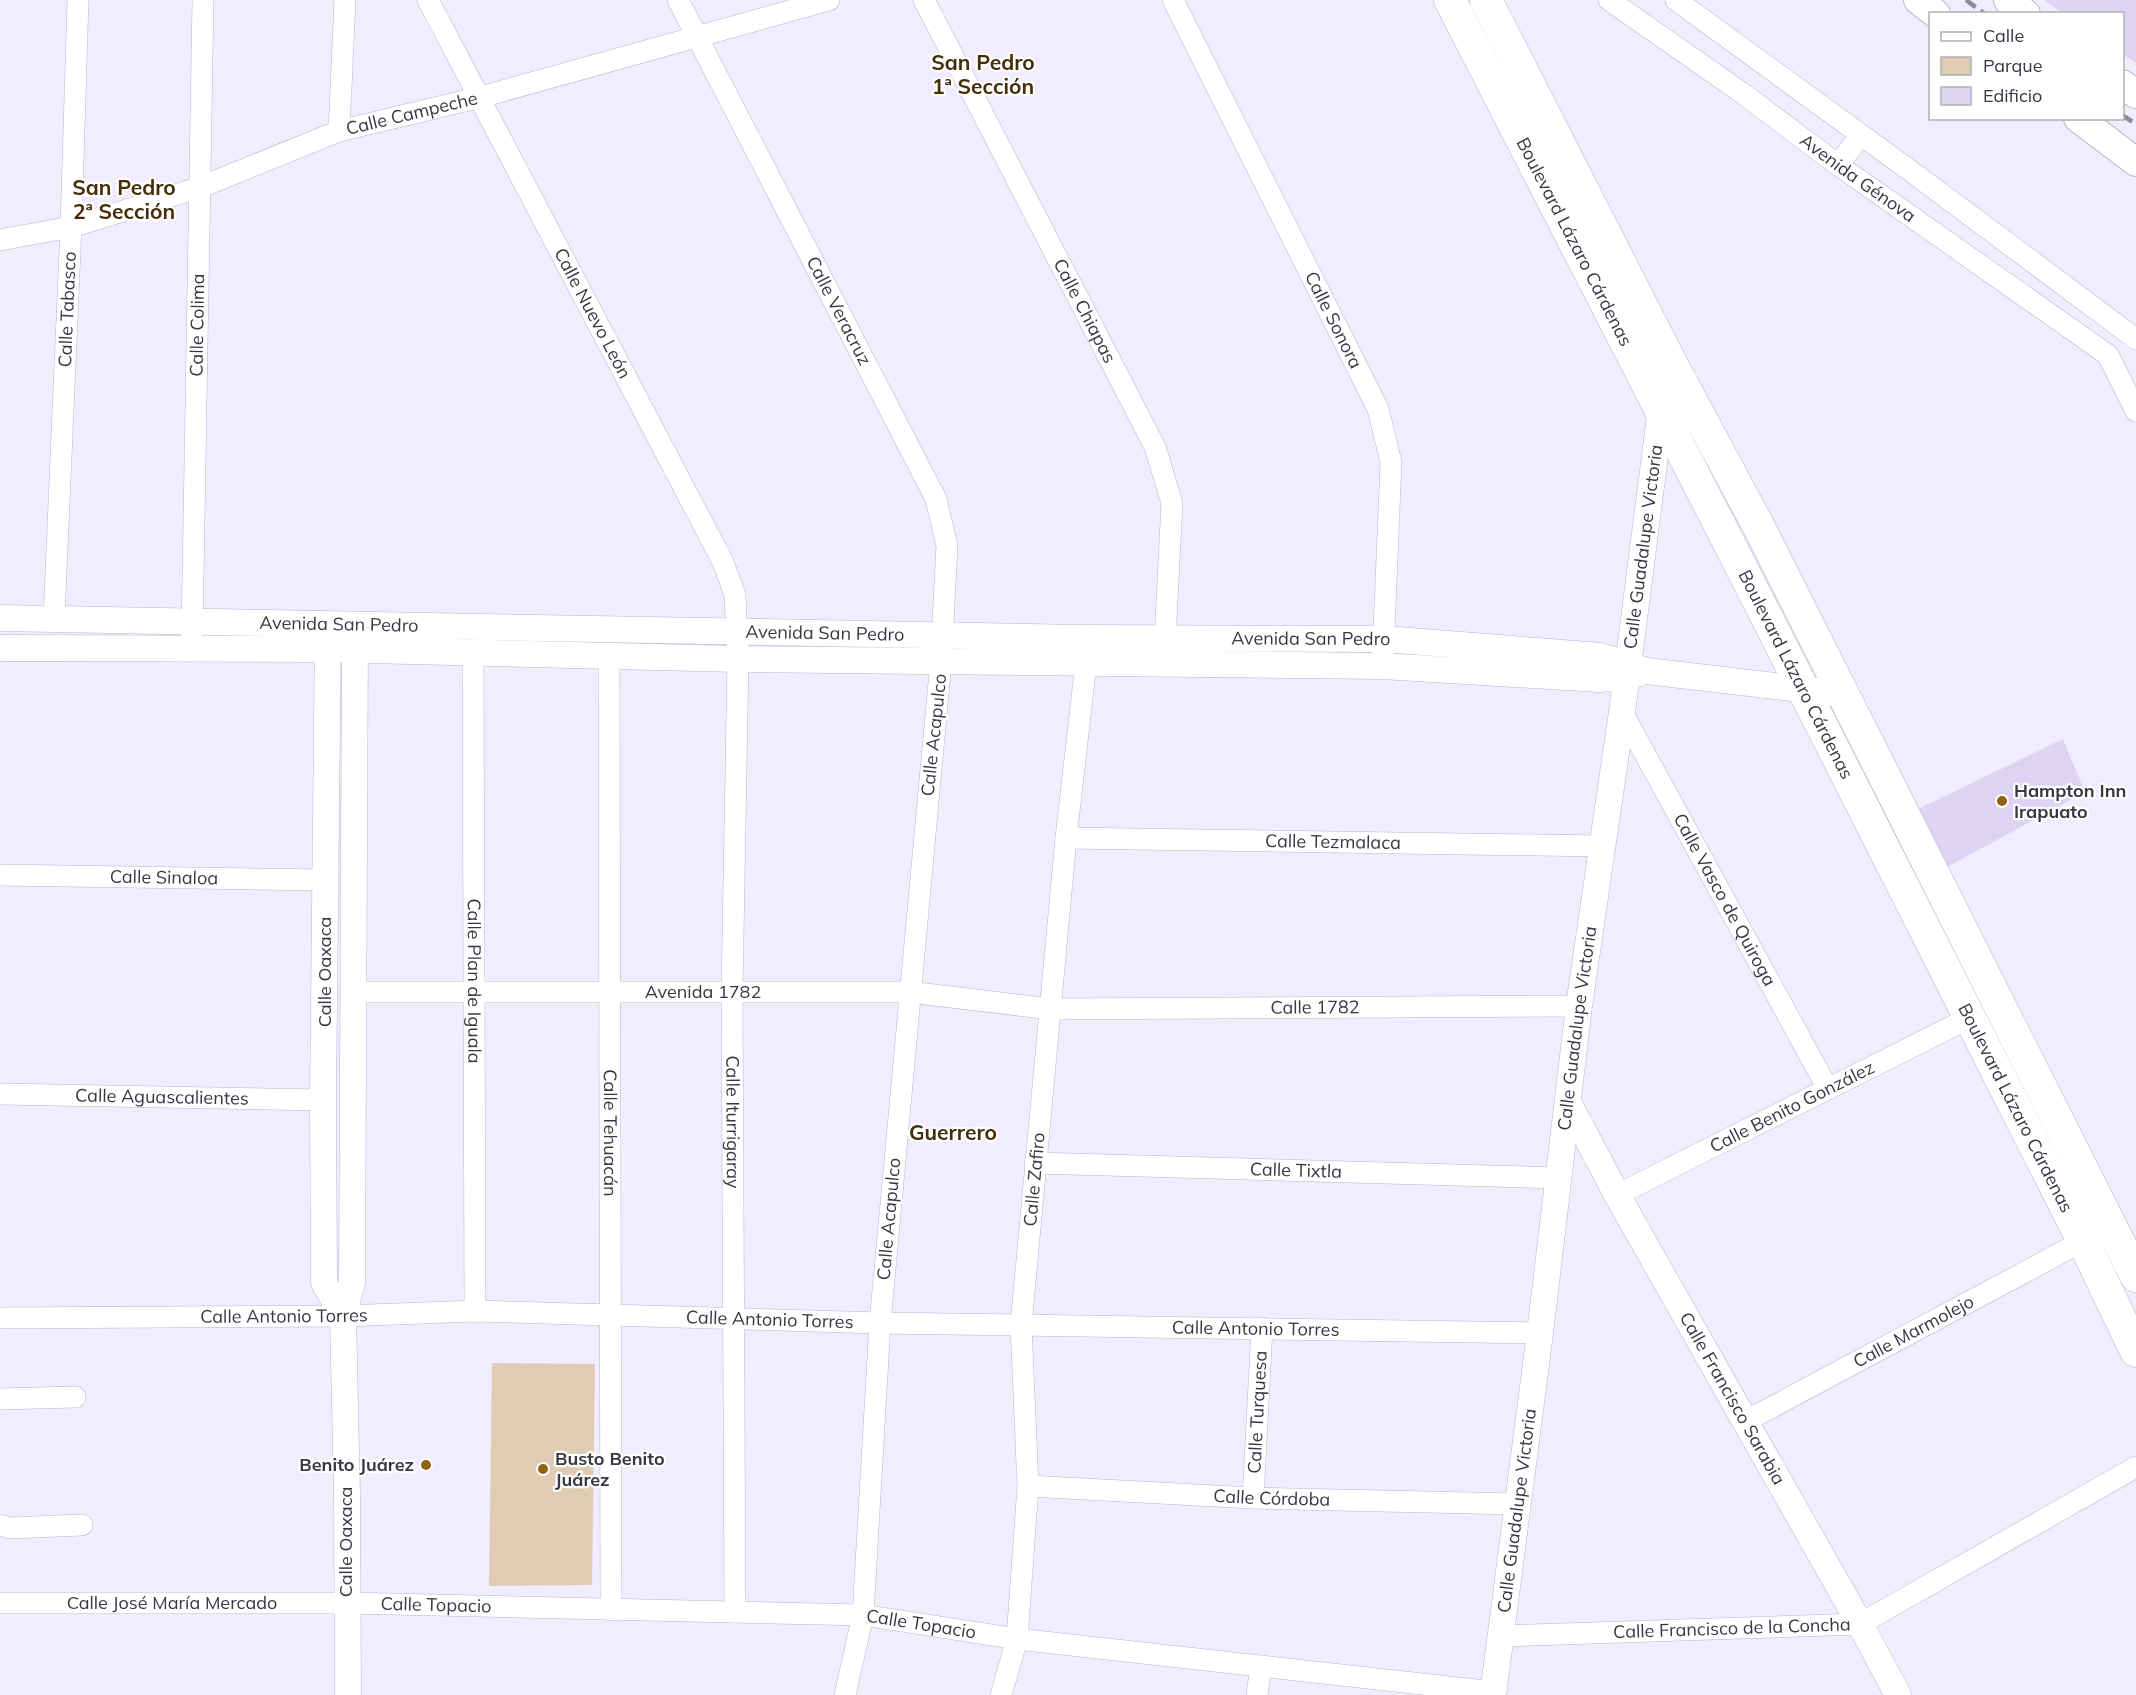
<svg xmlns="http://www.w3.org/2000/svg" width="2136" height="1695" viewBox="0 0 2136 1695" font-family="Mulish,sans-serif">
<rect width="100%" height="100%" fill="#f1ecfe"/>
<!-- green -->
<polygon fill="#e0ccb4" points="492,1363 595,1364 592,1585 489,1586"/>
<!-- building -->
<g fill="#dcd4f2">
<polygon points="2044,0 2136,0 2136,63 2122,54 2122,14 2064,14"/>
<polygon points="2063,739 2085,792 1945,868 1916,810"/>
</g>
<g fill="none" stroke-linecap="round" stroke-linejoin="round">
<defs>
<g id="minor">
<path id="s1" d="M 428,0 L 723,562 L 735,595 L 738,659 L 732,993 L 735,1612"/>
<path id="s2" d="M 678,0 L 936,499 L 947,546 L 941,661 L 880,1323 L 863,1615 L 845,1695"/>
<path id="s3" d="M 924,0 L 1155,447 L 1172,503 L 1165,640"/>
<path id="s4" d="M 1173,0 L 1378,409 L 1391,462 L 1383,654"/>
<path id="s5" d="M 1609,0 L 1745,95 L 1838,165 L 2108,355 L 2136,411"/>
<polyline points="1676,0 1912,172 2136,339"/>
<polyline points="339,131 345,0"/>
<polyline points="1838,165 1861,135"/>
<path id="s6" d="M 0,240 L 71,227 L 201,187 L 339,131 L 481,97 L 829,0"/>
<path id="s7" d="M 54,618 L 71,227 L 78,0"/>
<path id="s8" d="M 192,635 L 203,0"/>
<path id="s9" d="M 473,653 L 475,1311"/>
<path id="s10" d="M 609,656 L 611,1610"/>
<path id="s11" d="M 1622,712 L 1828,1089"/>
<path id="s12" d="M 1066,838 L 1601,846"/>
<path id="s13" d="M 0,875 L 326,880"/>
<path id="s14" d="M 352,992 L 909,992 L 1051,1009 L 1579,1006"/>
<path id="s15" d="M 0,1094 L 323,1100"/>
<path id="s16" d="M 1035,1163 L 1558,1178"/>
<path id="s17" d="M 1617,1195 L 1969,1018"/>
<path id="s18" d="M 0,1318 L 343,1316 L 475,1311 L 880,1323 L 1540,1333"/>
<polyline points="0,1399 75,1397"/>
<path id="s19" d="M 1746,1421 L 2083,1241"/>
<path id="s20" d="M 1028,1486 L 1253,1498 L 1517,1504"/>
<path id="s21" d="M 1253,1498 L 1262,1328"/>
<polyline points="0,1525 10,1528 82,1525"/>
<path id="s22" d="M 0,1603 L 346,1603 L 863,1615 L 1017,1639 L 1494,1692"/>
<path id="s23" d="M 1501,1636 L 1860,1624 L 2136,1467"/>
<path id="s24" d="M 1001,1695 L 1017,1639 L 1028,1486 L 1021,1325 L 1066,838 L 1086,663"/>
<polyline points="1257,1695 1261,1666"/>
</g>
<g id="tertiary">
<path id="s25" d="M 0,618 L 1083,638 L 1384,639 L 1601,656 L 1647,671 L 1843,694"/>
<polyline points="328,631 323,1100 324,1283 343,1316"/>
<polyline points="0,648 328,649 738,659 1382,666 1599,679 1626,677 1645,671"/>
<path id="s26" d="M 1568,1102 L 1617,1195 L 1860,1624 L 1898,1695"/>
<polyline points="348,1695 347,1494 343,1316 352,1283 355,635"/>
<path id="s27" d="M 1493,1695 L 1540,1333 L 1579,1006 L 1622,712 L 1662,401"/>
</g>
<g id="secondary">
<polyline points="1918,0 1936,14"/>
<polyline points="2008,0 2026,14"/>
<polyline points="2122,84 2136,94"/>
<polyline points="2078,118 2136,162"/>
</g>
<g id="primary">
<path id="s28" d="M 1450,0 L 1730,545 L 2083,1241 L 2136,1351"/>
<polyline points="1486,0 1670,361 1760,529 2136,1276"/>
</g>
</defs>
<!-- minor casing -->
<use href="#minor" stroke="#bbb3d0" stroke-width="22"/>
<!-- tertiary casing -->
<use href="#tertiary" stroke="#bbb3d0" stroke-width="27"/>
<!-- secondary casing -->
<use href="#secondary" stroke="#bbb3d0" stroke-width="30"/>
<!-- primary casing -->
<use href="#primary" stroke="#bbb3d0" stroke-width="33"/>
<!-- minor -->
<use href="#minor" stroke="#fff" stroke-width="21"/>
<!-- tertiary -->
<use href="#tertiary" stroke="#fff" stroke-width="26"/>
<!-- secondary -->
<use href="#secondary" stroke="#fff" stroke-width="28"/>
<!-- primary -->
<use href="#primary" stroke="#fff" stroke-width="32"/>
<!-- rail -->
<g stroke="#8f8b99" stroke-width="4.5" stroke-dasharray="12 6" stroke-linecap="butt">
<polyline points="1966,0 1985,14"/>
<polyline points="2122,115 2136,124"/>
</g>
</g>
<!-- markers -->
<g fill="#926211" stroke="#fff" stroke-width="2">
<circle cx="2002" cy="801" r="6"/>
<circle cx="426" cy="1465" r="6"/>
<circle cx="543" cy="1469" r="6"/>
</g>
<g text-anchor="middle" stroke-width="4.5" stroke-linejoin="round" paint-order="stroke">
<!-- street labels -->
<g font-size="18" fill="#3a3642" stroke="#fff">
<text dy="6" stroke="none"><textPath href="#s6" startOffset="432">Calle Campeche</textPath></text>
<text dy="6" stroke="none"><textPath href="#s5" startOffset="306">Avenida Génova</textPath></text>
<text dy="6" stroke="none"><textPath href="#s28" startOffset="272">Boulevard Lázaro Cárdenas</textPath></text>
<text dy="6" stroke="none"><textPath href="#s7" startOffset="309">Calle Tabasco</textPath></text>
<text dy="6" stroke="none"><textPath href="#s2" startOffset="350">Calle Veracruz</textPath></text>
<text dy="6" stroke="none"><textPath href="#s3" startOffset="350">Calle Chiapas</textPath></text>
<text dy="6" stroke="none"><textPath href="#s1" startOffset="354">Calle Nuevo León</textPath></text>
<text dy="6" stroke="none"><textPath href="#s4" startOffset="358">Calle Sonora</textPath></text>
<text dy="6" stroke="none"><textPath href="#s8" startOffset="310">Calle Colima</textPath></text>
<text dy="6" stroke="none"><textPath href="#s27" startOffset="1158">Calle Guadalupe Victoria</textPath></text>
<text dy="6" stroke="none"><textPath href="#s25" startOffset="339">Avenida San Pedro</textPath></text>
<text dy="6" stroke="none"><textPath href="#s25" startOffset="825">Avenida San Pedro</textPath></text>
<text dy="6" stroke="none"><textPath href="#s25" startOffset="1311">Avenida San Pedro</textPath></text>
<text dy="6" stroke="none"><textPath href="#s28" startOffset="758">Boulevard Lázaro Cárdenas</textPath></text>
<text transform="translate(934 735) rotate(-84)" y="6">Calle Acapulco</text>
<text dy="6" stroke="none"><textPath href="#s12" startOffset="267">Calle Tezmalaca</textPath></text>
<text dy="6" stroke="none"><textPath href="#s13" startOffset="164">Calle Sinaloa</textPath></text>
<text dy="6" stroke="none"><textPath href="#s11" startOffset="214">Calle Vasco de Quiroga</textPath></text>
<text transform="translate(325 972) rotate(-90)" y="6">Calle Oaxaca</text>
<text dy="6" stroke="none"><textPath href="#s9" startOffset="328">Calle Plan de Iguala</textPath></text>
<text dy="6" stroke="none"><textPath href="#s14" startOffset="351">Avenida 1782</textPath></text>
<text dy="6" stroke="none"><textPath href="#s14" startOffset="964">Calle 1782</textPath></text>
<text dy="6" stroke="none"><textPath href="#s27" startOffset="672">Calle Guadalupe Victoria</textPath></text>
<text dy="6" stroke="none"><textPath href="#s15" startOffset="162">Calle Aguascalientes</textPath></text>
<text dy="6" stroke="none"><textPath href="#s17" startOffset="196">Calle Benito González</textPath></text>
<text dy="6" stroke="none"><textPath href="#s28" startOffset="1244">Boulevard Lázaro Cárdenas</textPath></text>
<text dy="6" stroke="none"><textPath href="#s1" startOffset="1197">Calle Iturrigaray</textPath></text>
<text dy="6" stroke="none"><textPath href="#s10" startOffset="477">Calle Tehuacán</textPath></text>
<text dy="6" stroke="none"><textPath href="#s16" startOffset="261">Calle Tixtla</textPath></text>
<text dy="6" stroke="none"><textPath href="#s24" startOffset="519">Calle Zafiro</textPath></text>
<text transform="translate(889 1219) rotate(-85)" y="6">Calle Acapulco</text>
<text dy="6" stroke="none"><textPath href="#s18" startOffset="284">Calle Antonio Torres</textPath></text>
<text dy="6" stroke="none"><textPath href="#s18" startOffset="770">Calle Antonio Torres</textPath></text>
<text dy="6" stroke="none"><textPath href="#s18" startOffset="1256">Calle Antonio Torres</textPath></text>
<text dy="6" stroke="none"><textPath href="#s19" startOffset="190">Calle Marmolejo</textPath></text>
<text dy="6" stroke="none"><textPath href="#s26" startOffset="339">Calle Francisco Sarabia</textPath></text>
<text dy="6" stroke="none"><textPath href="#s21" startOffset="86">Calle Turquesa</textPath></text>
<text dy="6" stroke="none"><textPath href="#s20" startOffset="244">Calle Córdoba</textPath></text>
<text dy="6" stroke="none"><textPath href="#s27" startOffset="186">Calle Guadalupe Victoria</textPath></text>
<text transform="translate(346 1542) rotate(-90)" y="6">Calle Oaxaca</text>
<text dy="6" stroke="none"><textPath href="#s22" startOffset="172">Calle José María Mercado</textPath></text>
<text dy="6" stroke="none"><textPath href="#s22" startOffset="436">Calle Topacio</textPath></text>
<text dy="6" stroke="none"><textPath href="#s22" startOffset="922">Calle Topacio</textPath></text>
<text dy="6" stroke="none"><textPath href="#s23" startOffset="231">Calle Francisco de la Concha</textPath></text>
</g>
<!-- poi labels -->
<g font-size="18" font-weight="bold" fill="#3a3642" stroke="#fff" text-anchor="start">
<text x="2014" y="797">Hampton Inn<tspan x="2014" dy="21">Irapuato</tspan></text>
<text x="555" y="1465">Busto Benito<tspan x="555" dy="21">Juárez</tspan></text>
<text x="414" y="1471" text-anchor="end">Benito Juárez</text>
</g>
<!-- quarter labels -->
<g font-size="21" font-weight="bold" fill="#442d09" stroke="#fff">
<text x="983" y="70">San Pedro<tspan x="983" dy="24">1ª Sección</tspan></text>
<text x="124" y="195">San Pedro<tspan x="124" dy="24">2ª Sección</tspan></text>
<text x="953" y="1140">Guerrero</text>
</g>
</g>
<!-- legend -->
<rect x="1929" y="12" width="195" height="108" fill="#ffffff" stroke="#b0afb3" stroke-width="1.5"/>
<rect x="1941" y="32" width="30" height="9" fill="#ffffff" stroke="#b0afb3" stroke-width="1.5"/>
<text x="1983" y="42" font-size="18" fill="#3a3642">Calle</text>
<rect x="1941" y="57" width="30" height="18" fill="#e0ccb4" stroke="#b0afb3" stroke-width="1.5"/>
<text x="1983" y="72" font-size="18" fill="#3a3642">Parque</text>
<rect x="1941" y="87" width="30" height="18" fill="#dcd4f2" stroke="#b0afb3" stroke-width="1.5"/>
<text x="1983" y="102" font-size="18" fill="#3a3642">Edificio</text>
</svg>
